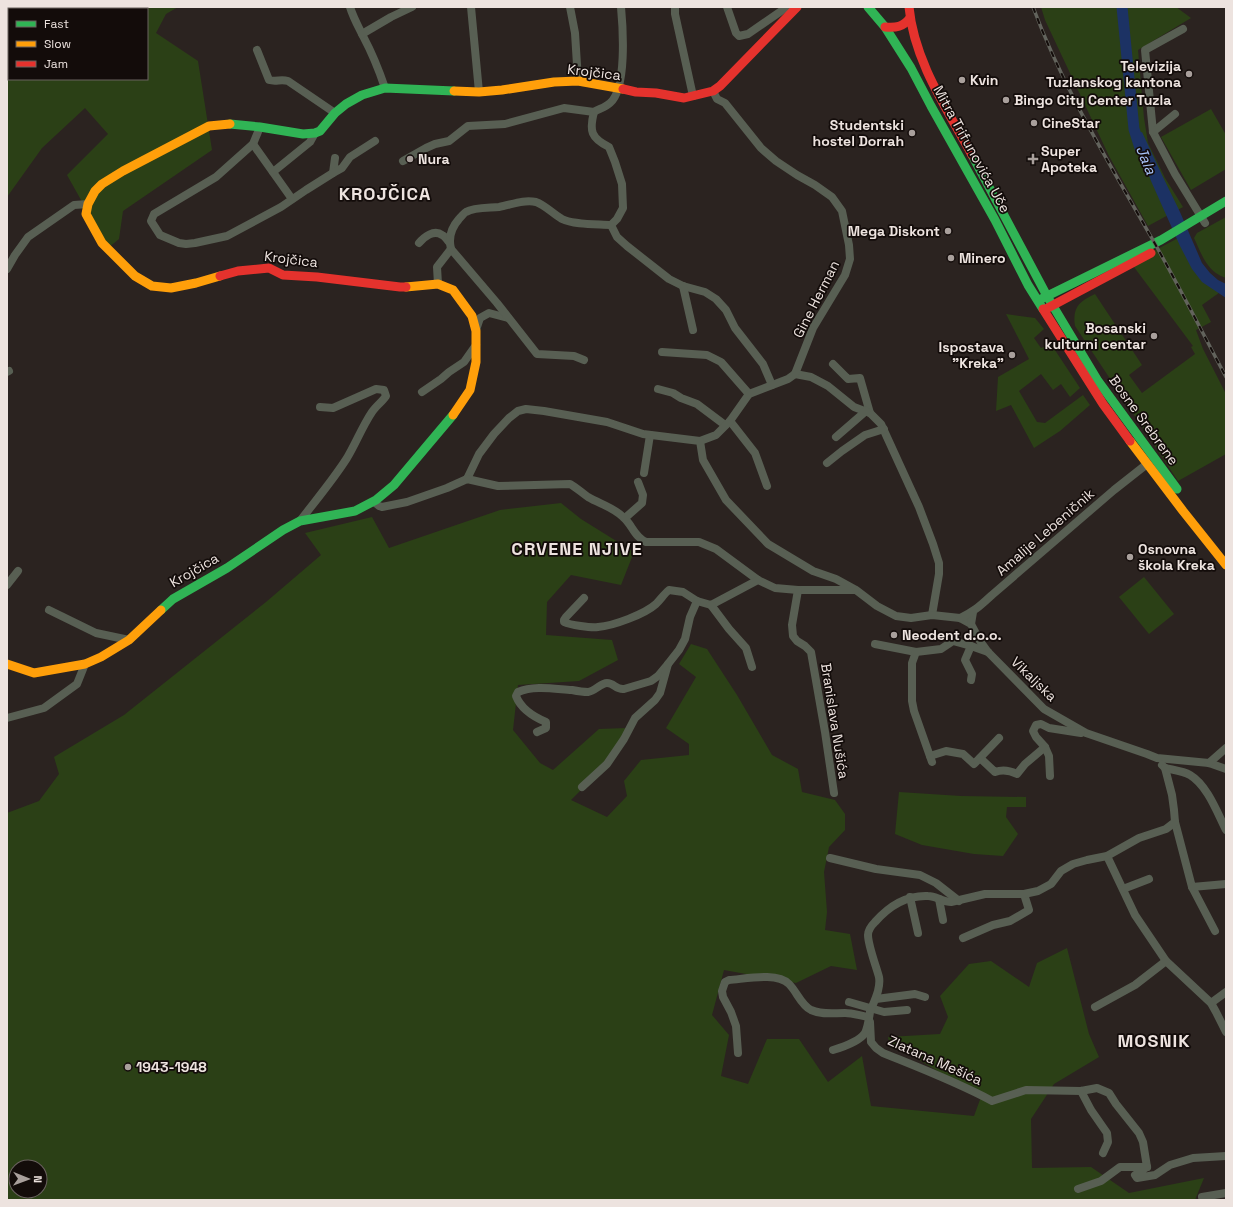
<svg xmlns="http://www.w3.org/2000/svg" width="1233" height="1207" viewBox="0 0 1233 1207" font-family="'Space Grotesk',sans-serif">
<rect width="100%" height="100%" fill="#2b2320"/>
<!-- green -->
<g fill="#2b4016" fill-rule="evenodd">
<path d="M 7,7 L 178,7 L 166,14 L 156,33 L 198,61 L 212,150 L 123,211 L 119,239 L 108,248 L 67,175 L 108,134 L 85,108 L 42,148 L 7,197 ZM 9,9 L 147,9 L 147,79 L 9,79 Z"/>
<polygon points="1041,7 1176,7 1191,18 1138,50 1144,118 1148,143 1165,178 1183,207 1148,226 1109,156 1045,20"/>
<polygon points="1211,109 1226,135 1226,169 1191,190 1161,137"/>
<path d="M 1226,217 L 1226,278 C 1207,272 1202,255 1194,238 L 1197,233 Z"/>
<path d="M 1182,236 L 1197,266 L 1223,290 L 1202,305 L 1211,322 L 1196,330 L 1203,349 L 1226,394 L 1226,454 L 1178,481 L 1075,326 C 1072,307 1080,301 1095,294 L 1142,365 L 1129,375 L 1142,393 L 1195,354 L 1191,347 L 1193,346 L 1131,263 Z"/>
<polygon points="1006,314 1035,318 1044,329 1034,338 1041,348 1051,344 1080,388 1070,397 1061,384 1053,390 1041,374 1019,391 1037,422 1045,423 1083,395 1090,405 1060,431 1034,448 1011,405 996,411 998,377 1029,359"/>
<path d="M 561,503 L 581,519 L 634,552 L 621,585 L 571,575 L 547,602 L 546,635 L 612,640 L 618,660 L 579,681 L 518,685 L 513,730 L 540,763 L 553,770 L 599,729 L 627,728 L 604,767 L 571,800 L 607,817 L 627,796 L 624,781 L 641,760 L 689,755 L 689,744 L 666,728 L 696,677 L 679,664 L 691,644 L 707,649 L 737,695 L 772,755 L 798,769 L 802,792 L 835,800 L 845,814 L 845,830 L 829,847 L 824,872 L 827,912 L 825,930 L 850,934 L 857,970 L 831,966 L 796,983 L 724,970 L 712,1015 L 729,1035 L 721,1076 L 748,1084 L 767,1039 L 799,1039 L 828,1082 L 862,1056 L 871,1106 L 974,1116 L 981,1097 L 889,1042 L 888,1037 L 940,1034 L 948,1017 L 940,996 L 969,964 L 991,961 L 1029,987 L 1037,963 L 1067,948 L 1089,1034 L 1099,1057 L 1054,1084 L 1031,1119 L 1032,1168 L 1091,1167 L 1129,1193 L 1204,1178 L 1195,1200 L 7,1200 L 7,813 L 39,801 L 59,774 L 54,757 L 124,715 L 266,602 L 321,555 L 305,533 L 372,517 L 389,548 L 500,510 ZM 16,1167 L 40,1167 L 40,1191 L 16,1191 Z"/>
<polygon points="1144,577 1174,614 1149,634 1119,597"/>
<polygon points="899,792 961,796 1026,797 1026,807 1007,807 1006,817 1018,834 1003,856 974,854 922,845 895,834"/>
</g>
<!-- water -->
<polygon fill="#1c3264" points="1142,132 1162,175 1180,212 1202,263 1210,273 1218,280 1226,284 1226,298 1202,282 1192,269 1180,246 1151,181 1134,135"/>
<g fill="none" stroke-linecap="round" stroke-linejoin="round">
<!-- river -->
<polyline stroke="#1c3264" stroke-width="11" points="1122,7 1134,129 1140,148"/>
<!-- street -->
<g stroke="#585f53" stroke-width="8">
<path d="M 350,7 C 353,17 358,26 363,36 C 372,53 379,70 385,88"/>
<polyline points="471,7 479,92"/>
<polyline points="570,7 575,33 578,81"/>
<polyline points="675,7 675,14 693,96"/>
<polyline points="727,7 736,33 739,36 748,34 787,7"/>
<polyline points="1183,29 1145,50 1153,132 1175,174 1205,223"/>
<polyline points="362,34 391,17 412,7"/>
<path d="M 257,50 L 269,80 C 276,82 281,79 288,81 L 335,113"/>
<polyline points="260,127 253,144 216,177 154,214 151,221 160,235 179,243 186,244 195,243 227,236 281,207 306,190 333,173 335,158"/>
<polyline points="1153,132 1175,114"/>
<polyline points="253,144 292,199"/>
<polyline points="403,161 426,148 435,144 449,141 468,126 505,124 564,108 594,112"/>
<polyline points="273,172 310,142 315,133"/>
<polyline points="333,173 342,168 350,157 375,141"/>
<polyline points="611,225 617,237 627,246 669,279 683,286 705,292 716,299 726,310 735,328 763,364 772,385"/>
<path d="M 419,243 C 424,237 434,229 442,235 C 445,236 447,240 449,242"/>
<polyline points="7,269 15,255 28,237 74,205 88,204"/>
<polyline points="438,284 437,267 451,249"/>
<polyline points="683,286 693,330"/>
<polyline points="476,330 480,318 489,313 508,318"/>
<polyline points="662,352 707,355 721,362 749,394"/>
<path d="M 584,360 L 574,356 L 537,354 L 497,303 L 451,249 C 448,237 451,228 459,219 C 461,217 464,213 466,212 C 474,207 490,208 499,207 C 511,205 523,199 536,202 C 545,205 553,214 562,219 C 574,225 597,224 611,225 L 617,219 L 623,208 L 622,184 L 615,162 L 609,147 C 591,138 589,131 594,112 C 599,109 606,107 610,103 C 627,89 623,28 621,7"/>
<polyline points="833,364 848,379 860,378 870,413"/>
<polyline points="7,372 9,371"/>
<polyline points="795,374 811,377 828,386 854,407 870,413 881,424 919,507 933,544 939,563 939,574 932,615"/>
<polyline points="658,389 673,393 681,398 697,404 725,425"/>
<polyline points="422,392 441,379 449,372 464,362 476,345"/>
<polyline points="730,421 755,453 767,486"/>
<polyline points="836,437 866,411"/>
<polyline points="700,441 716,435 730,421 749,394 788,379 795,374 813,328 845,275 850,259 849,245 842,211 832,197 815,185 797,175 776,161 761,148 725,103 717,99 713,91"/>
<polyline points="827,463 842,451 865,435 884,429"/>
<polyline points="644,473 650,435"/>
<polyline points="467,479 479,454 494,434 509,418 518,411 526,409 544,411 607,422 643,434 700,441 703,460 726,500 768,544 813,571 836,579 856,590 877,606 896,616 911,618 932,615 960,618 971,624"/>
<path d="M 467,479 L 498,486 L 570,484 C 577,488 582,493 588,497 C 600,504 613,507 623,517 C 632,524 634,537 646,542 L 699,542 L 716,549 L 758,580 L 775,588 L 798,590 L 855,590"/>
<polyline points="374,502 379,506 382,507 407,502 447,488 467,479"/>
<polyline points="625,518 642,503 643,495 638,482"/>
<path d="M 300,521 C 316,500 333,480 347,458 C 356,443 362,427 372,412 C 376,406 382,402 386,396 L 384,390 L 376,389 L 333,408 L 320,407"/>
<polyline points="7,585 18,571"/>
<polyline points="798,590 792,625 793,636 797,641 805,646 811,652 825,732 834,793"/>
<path d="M 584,598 L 566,617 L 564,620 L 564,622 C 570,625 591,628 598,627 C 613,626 645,614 656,604 C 661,599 664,594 669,590 L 683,592 L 697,601 L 711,605 L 758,580"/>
<polyline points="711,605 729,629 746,648 752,667"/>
<polyline points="49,610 96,633 129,640"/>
<polyline points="973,612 971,624 980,641 988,652 1044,709 1086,733 1147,754 1157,758 1209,763 1226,769"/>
<path d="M 960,618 C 975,611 980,606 992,595 L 1114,490 L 1147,464"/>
<polyline points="875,644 916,652"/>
<polyline points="971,680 972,674 965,660 971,646"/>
<polyline points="7,718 44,708 77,684 85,664"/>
<path d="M 537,732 L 546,728 L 546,722 C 534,717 521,709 516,696 L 518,692 C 534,685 555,689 572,690 C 577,691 583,692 588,692 C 595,691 601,683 607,683 C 614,683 616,690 624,689 L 651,681 L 658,676 L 668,664"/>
<polyline points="1045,747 1036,737 1033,731 1036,725 1041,724 1049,728 1081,733"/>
<polyline points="930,756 946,751 963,754 974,764 999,738"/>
<path d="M 980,758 L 995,772 C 1003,769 1009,770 1017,774 L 1025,764 L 1045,747 L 1049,756 L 1050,776"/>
<polyline points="932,762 914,711 912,701 912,663 916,652 941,649 953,641 971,646 988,652"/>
<polyline points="1209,763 1226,748"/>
<path d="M 1162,765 L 1165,768 C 1173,770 1183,771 1190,775 C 1207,785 1217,812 1226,830"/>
<polyline points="582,787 607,764 624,739 635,718 655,700 660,693 668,664 679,650 685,639 690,617 697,601"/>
<polyline points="1175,822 1192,887 1215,931"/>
<polyline points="1107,856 1135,915 1166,961 1211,1003 1216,1012 1226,1032"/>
<polyline points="830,858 876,869 920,875 936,883 959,901"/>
<polyline points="1192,887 1226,884"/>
<polyline points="1123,889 1149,879"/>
<polyline points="910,897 918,933"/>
<polyline points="939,899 943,920"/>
<polyline points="963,938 993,925 1010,921 1029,910 1024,894"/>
<polyline points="876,999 915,994 925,997"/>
<polyline points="849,1002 884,1012 907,1010"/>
<polyline points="1211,1003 1226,992"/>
<polyline points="1095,1007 1135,985 1166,961"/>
<path d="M 870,1022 L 871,1042 L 876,1048 L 883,1053 C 920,1068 957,1082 992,1101 L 1026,1090 L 1081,1091 L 1097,1088 L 1109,1093 L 1116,1104 L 1139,1133 L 1143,1142 L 1147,1167"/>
<path d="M 833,1050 C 843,1047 859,1042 865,1033 C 868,1027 869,1018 870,1012 C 874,1001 881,989 879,977 C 876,966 868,945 868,935 C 868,930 872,925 875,922 C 889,906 906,895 928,896 C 936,896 943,902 951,902 L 985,894 L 1024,894 L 1038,891 L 1051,884 L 1061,871 L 1073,864 L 1087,860 L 1107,856 L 1139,838 L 1166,829 L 1175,822 L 1174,810 L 1172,795 L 1165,768"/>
<path d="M 738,1053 L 736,1026 L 731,1012 L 723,997 L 722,991 L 725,982 L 729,980 C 745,979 777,972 789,984 C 797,992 801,1005 811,1010 C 822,1015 833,1013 845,1013 C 853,1013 861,1016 869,1017"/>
<polyline points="1081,1091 1091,1110 1107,1133 1108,1142 1103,1153"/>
<polyline points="1147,1167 1135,1175 1137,1178 1155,1175 1170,1165 1193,1158 1226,1156"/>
<polyline points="1078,1189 1101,1181 1120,1167 1147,1167"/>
<polyline points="1202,1197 1226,1193"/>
</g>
<!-- fast -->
<g stroke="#30b455" stroke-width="9">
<polyline points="868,7 885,27 911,68 931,106 995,220 1028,285 1043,309"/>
<polyline points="230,124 260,127 303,134 315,133 320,131 335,113 346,104 362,95 385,88 454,91"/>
<polyline points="972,155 1047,296 1098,381 1177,489"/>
<polyline points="1039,300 1161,240 1226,201"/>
<polyline points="161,610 173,599 227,568 283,530 300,521 355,511 376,500 394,485 453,415"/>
</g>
<!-- slow -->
<g stroke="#ff9f0a" stroke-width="9">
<polyline points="454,91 479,92 502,90 554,82 578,81 623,89"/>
<polyline points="220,276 196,283 171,288 152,286 135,276 102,243 86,214 88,204 95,191 102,184 123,171 209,126 230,124"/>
<polyline points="406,287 438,284 453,290 472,316 476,331 476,362 470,390 453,415"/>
<polyline points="1130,441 1183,511 1226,565"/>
<polyline points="7,664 34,673 85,664 101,657 129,640 161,610"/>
</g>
<!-- jam -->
<g stroke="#e5322d" stroke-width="9">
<path d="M 909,7 C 914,61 947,109 972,155"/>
<path d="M 885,27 C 896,28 903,27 910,18"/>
<polyline points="623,89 636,92 656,93 684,98 713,91 720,86 797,7"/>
<polyline points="220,276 238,271 269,268 283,275 317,277 400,287 406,287"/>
<polyline points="1043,309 1103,404 1130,441"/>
<polyline points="1044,310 1151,253"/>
</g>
<defs>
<path id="rail" d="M 1033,7 C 1063,88 1108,161 1150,235 C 1177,282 1201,330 1226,377"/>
</defs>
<!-- rail casing -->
<use href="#rail" stroke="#62635c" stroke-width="3.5"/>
<!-- rail -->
<use href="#rail" stroke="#130c0a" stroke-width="2" stroke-dasharray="6" stroke-linecap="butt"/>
</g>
<!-- markers -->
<g fill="#a9a09c" stroke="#130c0a" stroke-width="1.5">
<circle cx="1189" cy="74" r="4"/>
<circle cx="962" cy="80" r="4"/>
<circle cx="1006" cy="100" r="4"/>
<circle cx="1034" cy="123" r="4"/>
<circle cx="912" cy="133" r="4"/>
<circle cx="410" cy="159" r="4"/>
<path d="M1031 153h4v4h4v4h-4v4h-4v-4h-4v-4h4z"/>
<circle cx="948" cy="231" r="4"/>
<circle cx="951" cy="258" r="4"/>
<circle cx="1154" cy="336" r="4"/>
<circle cx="1012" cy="355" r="4"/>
<circle cx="1130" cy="557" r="4"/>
<circle cx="894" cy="635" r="4"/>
<circle cx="128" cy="1067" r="4"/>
</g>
<g text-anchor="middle" stroke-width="3.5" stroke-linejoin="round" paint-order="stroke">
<!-- poi labels -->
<g font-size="14" font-weight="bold" fill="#ede3df" stroke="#130c0a" text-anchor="start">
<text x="1181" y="71" text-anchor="end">Televizija<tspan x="1181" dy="16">Tuzlanskog kantona</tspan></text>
<text x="970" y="85">Kvin</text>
<text x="1014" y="105">Bingo City Center Tuzla</text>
<text x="1042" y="128">CineStar</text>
<text x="904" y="130" text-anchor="end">Studentski<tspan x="904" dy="16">hostel Dorrah</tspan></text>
<text x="1041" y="156">Super<tspan x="1041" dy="16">Apoteka</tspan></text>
<text x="418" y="164">Nura</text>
<text x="940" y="236" text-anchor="end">Mega Diskont</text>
<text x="959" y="263">Minero</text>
<text x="1146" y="333" text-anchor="end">Bosanski<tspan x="1146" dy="16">kulturni centar</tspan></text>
<text x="1004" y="352" text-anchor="end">Ispostava<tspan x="1004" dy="16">"Kreka"</tspan></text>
<text x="1138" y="554">Osnovna<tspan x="1138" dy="16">škola Kreka</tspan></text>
<text x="902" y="640">Neodent d.o.o.</text>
<text x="136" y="1072">1943-1948</text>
</g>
<!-- street labels -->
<g font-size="14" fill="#ede3df" stroke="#130c0a">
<text transform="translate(594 72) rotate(7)" y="5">Krojčica</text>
<text transform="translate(972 149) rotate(61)" y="5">Mitra Trifunovića Uče</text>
<text transform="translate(291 259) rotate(7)" y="5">Krojčica</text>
<text transform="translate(816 299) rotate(-63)" y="5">Gine Herman</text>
<text transform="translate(1144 420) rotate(54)" y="5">Bosne Srebrene</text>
<text transform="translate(1045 532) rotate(-41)" y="5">Amalije Lebeničnik</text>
<text transform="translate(194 570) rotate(-30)" y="5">Krojčica</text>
<text transform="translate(1034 679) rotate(44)" y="5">Vikaljska</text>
<text transform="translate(835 721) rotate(81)" y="5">Branislava Nušića</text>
<text transform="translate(935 1060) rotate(24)" y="5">Zlatana Mešića</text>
</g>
<!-- water labels -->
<g font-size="15" font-style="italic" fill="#a8c2f6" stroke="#130c0a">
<text transform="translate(1146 160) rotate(68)" y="5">Jala</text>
</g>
<!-- district labels -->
<g font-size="18" font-weight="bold" letter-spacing="1" fill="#ede3df" stroke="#130c0a">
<text x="385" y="200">KROJČICA</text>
<text x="577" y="555">CRVENE NJIVE</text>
<text x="1154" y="1047">MOSNIK</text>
</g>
</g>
<!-- border -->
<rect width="1233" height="1207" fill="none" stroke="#ede3df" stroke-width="16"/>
<!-- legend -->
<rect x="8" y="8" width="140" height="72" fill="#130c0a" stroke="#6a625f"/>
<rect x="16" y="21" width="20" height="6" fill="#30b455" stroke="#6a625f"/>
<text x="44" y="28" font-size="12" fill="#ede3df">Fast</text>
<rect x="16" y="41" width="20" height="6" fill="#ff9f0a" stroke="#6a625f"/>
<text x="44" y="48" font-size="12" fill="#ede3df">Slow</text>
<rect x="16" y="61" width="20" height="6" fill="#e5322d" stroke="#6a625f"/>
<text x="44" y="68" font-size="12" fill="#ede3df">Jam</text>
<!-- north arrow -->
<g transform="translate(28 1179) rotate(91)"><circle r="19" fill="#130c0a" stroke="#6a625f"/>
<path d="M0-3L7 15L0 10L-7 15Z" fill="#a9a09c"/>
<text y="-6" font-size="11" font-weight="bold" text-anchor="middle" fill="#ede3df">N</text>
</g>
</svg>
